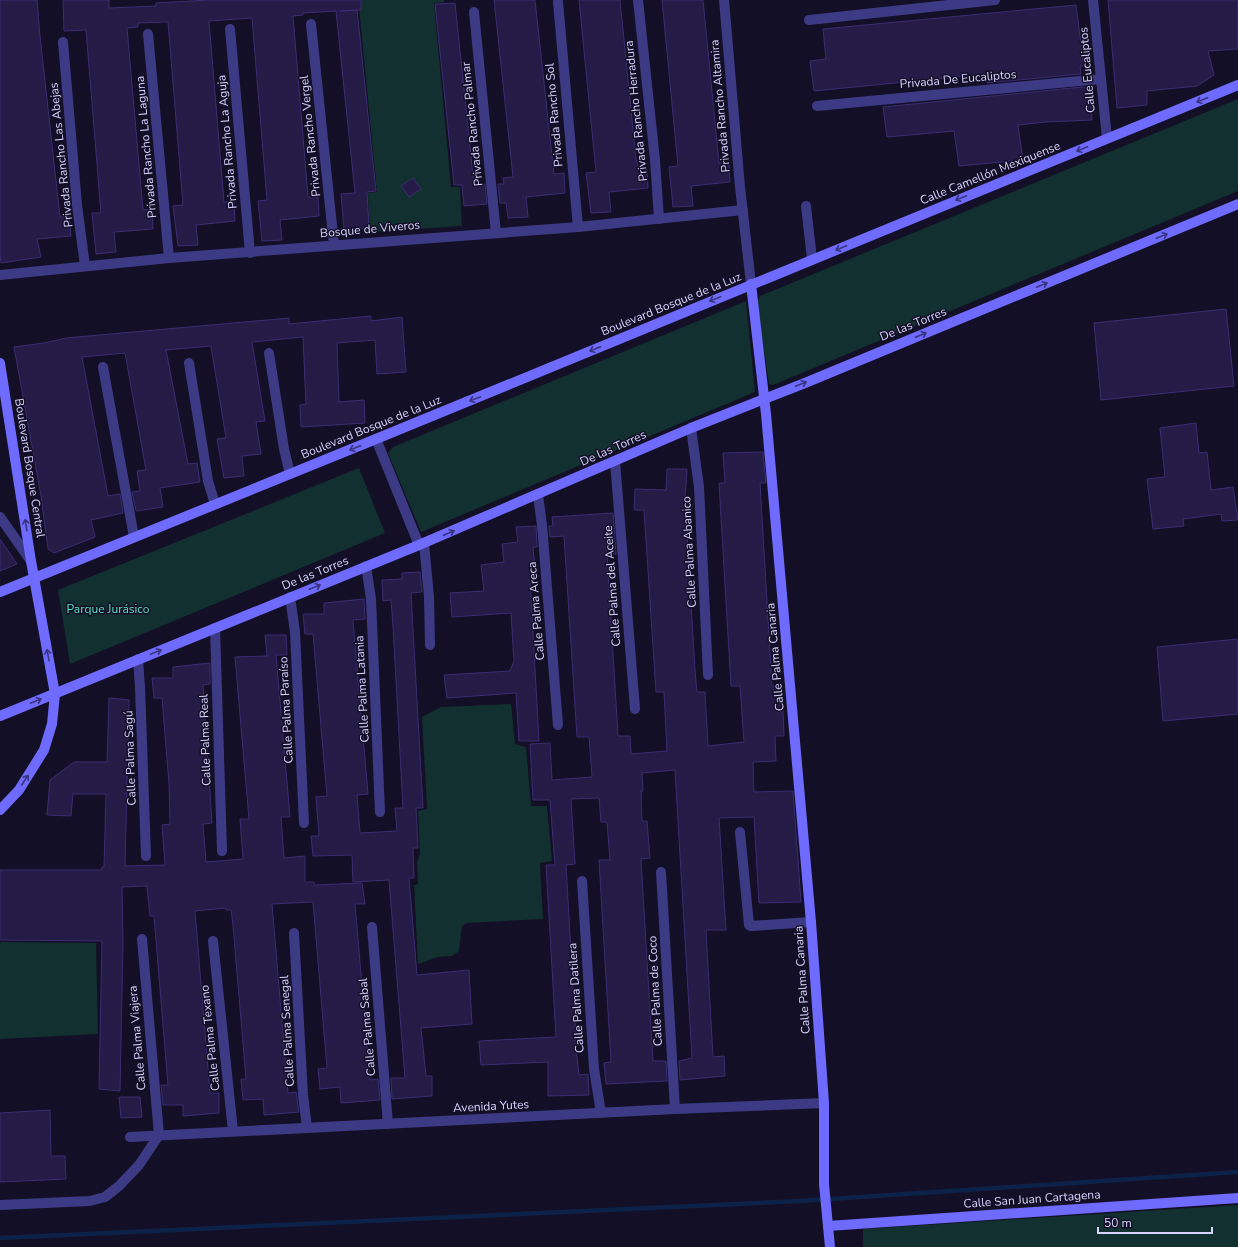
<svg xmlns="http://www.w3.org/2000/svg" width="1238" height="1247" viewBox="0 0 1238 1247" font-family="'Nunito Sans',sans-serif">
<rect width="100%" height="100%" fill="#130f26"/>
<!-- green -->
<g fill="#12302f">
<polygon points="349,0 444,0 444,2 434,3 451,187 460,187 462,226 370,232 368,193 377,192 359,7"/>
<polygon points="1238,99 1238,191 773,385 769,384 757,304 760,296"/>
<polygon points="746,301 755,392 421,532 388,453 393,447"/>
<polygon points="359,468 385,533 70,664 58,590"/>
<polygon points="511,704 515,744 526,747 531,806 547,806 552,861 540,863 543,919 467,923 462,926 459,951 452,956 438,957 418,964 414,885 418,884 417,862 420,853 418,811 427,809 422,717 441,707"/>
<polygon points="0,942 96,943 98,1034 0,1039"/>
<polygon points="1238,1205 1238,1247 863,1247 863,1229"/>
</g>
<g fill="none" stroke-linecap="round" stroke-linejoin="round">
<!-- stream -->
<polyline stroke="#0c2248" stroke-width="4.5" points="0,1238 800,1201 1238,1172"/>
</g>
<!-- building -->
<g fill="#241b47" stroke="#3b2d73">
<polygon points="0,0 37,0 40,36 60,217 69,216 71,236 37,239 41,257 1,263 0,255"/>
<polygon points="63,0 109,0 109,8 156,6 156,3 209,0 361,0 361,10 340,11 357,10 376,191 367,192 369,228 344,230 341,194 355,193 336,11 303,13 303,15 293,16 308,197 318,197 319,216 280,220 282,240 262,241 258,201 267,200 252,18 209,21 224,202 234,201 235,221 196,225 198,245 178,246 173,206 183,205 168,22 138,23 138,27 127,28 143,210 152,209 153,229 114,232 116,252 96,254 92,213 101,213 86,30 64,31"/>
<polygon points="494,0 535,0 554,174 564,173 565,193 526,197 528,217 508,218 506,203 500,203 498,184 504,184 503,178 513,177"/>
<polygon points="579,0 620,0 636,159 639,169 647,169 648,188 609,192 611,212 591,213 586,173 596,172"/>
<polygon points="662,0 703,0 719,163 729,163 730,182 691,186 693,206 673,207 669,167 678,166"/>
<polygon points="1108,0 1238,0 1238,49 1208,51 1214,75 1197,86 1147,91 1147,105 1117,108"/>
<polygon points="455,3 474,185 485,184 487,204 464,206 462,185 454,185 435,4"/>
<polygon points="1076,5 1084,66 1080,66 1081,74 987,83 986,74 814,91 810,61 826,59 823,29"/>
<polygon points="1082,87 1090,88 1092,120 1046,122 1018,125 1023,160 959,166 954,131 887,137 883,107"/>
<polygon points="413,178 421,189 409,197 401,186"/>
<polygon points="1226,309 1234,386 1101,400 1094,323"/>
<polygon points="371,316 371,321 402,317 406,372 377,374 375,340 337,343 339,402 364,400 365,423 301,427 300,405 306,404 303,337 252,342 265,421 256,422 261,454 242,456 244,476 224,478 217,439 226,438 211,346 166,350 188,464 197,463 200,482 160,488 163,507 136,511 132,492 140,491 137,471 146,470 125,353 82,357 108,496 120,494 123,513 91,520 95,537 54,553 48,549 41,496 14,347 44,343 66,338 189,327 289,318 289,324"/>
<polygon points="1196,423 1199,453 1207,452 1211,490 1233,487 1238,520 1222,521 1221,514 1183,519 1184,526 1153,529 1147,479 1165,477 1160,428"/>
<polygon points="763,452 766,483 760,483 772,686 782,686 784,736 775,736 776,761 753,762 754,792 793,791 801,902 759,903 754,817 719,818 726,930 706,930 713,1057 724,1056 725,1076 680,1080 679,1061 692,1058 675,770 642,773 643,791 641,791 642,821 647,821 650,858 641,859 653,1061 666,1061 667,1081 606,1084 604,1063 611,1062 599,860 610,860 607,822 601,822 599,798 571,799 575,864 566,865 577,1057 579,1075 588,1074 589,1095 548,1096 548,1062 481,1065 479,1041 556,1037 546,865 555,865 550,800 533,800 530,744 550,743 552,780 592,777 589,737 577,737 564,536 550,537 549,526 553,526 552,517 613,513 616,554 607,554 618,736 630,736 631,754 667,751 664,692 656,692 644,510 634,510 635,489 666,490 667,469 687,469 685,499 695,671 697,692 705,692 708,746 744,742 740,686 731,686 719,483 725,483 723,453"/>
<polygon points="536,526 537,547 533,547 536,578 530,579 539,741 519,741 516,693 447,698 444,675 510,671 514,661 511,613 452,617 450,593 484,591 481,565 504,562 502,544 518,542 516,527"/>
<polygon points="0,539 17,564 0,571"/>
<polygon points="420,572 422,592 411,593 423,808 416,808 418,848 413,848 414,878 409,878 417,975 469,970 472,1024 421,1028 426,1076 432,1076 432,1096 392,1099 391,1078 405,1078 389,880 353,882 352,855 313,856 311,836 319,836 316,797 327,796 313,634 305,634 303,614 324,614 324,603 364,599 365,619 353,620 368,794 357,795 360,833 397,831 395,808 403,808 393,626 391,600 383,601 382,580 402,579 402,573"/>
<polygon points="265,635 286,635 287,655 276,655 290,817 281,817 284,858 305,856 305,882 314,882 314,885 362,883 365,904 355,904 370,1080 378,1079 380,1100 341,1103 340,1087 320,1089 318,1069 327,1068 313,902 272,904 288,1093 296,1092 299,1112 264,1115 263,1099 243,1100 241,1079 246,1079 233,925 231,910 226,910 226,908 195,911 210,1093 219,1093 219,1113 183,1116 183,1105 163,1105 161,1085 168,1085 154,916 150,916 147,886 122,887 123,942 120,1091 99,1089 102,941 0,940 0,870 102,870 102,867 104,867 106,794 73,794 71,816 47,815 50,780 74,762 107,762 109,698 129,700 125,866 165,865 162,825 170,824 169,784 162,698 154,698 152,678 173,678 173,667 210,663 210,684 203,685 212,823 203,824 206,862 243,859 240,819 249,819 235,657 267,656"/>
<polygon points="1238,639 1238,714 1163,721 1157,647"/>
<polygon points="119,1097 140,1097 142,1117 121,1118"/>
<polygon points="50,1110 51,1156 65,1156 66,1179 0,1182 0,1113"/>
</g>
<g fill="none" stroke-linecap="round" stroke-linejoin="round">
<!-- street -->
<g stroke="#3d3a85" stroke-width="10">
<polyline points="638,0 655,160 659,219"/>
<polyline points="724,0 740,187 751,284"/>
<polyline points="1093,0 1107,138"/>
<polyline points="558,2 578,227"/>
<polyline points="474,12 496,233"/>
<polyline points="809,20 995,0"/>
<polyline points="311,24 334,245"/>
<polyline points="230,29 250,253"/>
<polyline points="148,34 169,258"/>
<polyline points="63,42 77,205 85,266"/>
<polyline points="817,106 1101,79"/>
<polyline points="806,206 812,259"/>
<polyline points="0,275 169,258 578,227 743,210"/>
<polyline points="269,353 284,449 290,474"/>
<polyline points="189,363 208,481 215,504"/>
<polyline points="103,367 134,537"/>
<polyline points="691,428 699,487 708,675"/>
<polyline points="376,439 419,545"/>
<polyline points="615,461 635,709"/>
<polyline points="538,495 542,525 558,725"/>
<polyline points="0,517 31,561"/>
<polyline points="424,543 429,597 430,645"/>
<polyline points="366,566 371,599 380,812"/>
<polyline points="290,597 295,632 304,823"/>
<polyline points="215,628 222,851"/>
<polyline points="138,659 140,687 146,856"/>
<polyline points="740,832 749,925 751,926 811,922"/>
<polyline points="661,872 675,1109"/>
<polyline points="582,881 594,1069 601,1113"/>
<polyline points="372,927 388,1124"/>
<polyline points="294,933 303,1095 307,1128"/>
<polyline points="213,941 233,1131"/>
<polyline points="130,1137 675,1109 824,1103"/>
<polyline points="0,1205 90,1201 105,1197 119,1186 139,1165 159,1135 142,939"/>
</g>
<!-- secondary -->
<g stroke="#6f6bff" stroke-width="10">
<polyline points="751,284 766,414 811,922 824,1103 824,1184 830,1247"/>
<polyline points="0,363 31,561 55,694 52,724 44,750 19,790 0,810"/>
<polyline points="0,592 376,439 1238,85"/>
<polyline points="0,716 419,545 691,428 805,383 1238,204"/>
<polyline points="828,1226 1238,1198"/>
</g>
</g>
<!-- one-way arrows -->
<defs><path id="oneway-shaft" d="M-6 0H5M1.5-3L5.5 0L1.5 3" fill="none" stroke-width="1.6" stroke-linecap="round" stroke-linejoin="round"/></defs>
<g stroke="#38347d">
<use href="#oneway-shaft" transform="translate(1202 100) rotate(158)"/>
<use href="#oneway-shaft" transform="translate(1082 149) rotate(158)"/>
<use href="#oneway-shaft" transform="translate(961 198) rotate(158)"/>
<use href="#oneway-shaft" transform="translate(1162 236) rotate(-22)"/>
<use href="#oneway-shaft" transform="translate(841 248) rotate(158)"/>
<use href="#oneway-shaft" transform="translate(1042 285) rotate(-22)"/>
<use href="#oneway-shaft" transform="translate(715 299) rotate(158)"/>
<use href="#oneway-shaft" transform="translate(921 335) rotate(-22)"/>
<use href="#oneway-shaft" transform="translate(595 349) rotate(158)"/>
<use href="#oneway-shaft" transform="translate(801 384) rotate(-21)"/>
<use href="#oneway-shaft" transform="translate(475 399) rotate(158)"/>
<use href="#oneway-shaft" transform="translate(355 448) rotate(158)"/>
<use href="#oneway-shaft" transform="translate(26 525) rotate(-99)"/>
<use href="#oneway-shaft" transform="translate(449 533) rotate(-23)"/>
<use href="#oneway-shaft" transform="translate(315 587) rotate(-22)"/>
<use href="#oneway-shaft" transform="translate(156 652) rotate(-22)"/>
<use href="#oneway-shaft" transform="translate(48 655) rotate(-100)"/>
<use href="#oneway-shaft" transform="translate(36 701) rotate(-22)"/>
<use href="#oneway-shaft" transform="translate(25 780) rotate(-57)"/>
</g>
<g text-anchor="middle" stroke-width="3" stroke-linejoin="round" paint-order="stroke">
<!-- street labels -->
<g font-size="12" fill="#d9d4ff" stroke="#130f26">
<text transform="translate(1087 70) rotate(-95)" y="4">Calle Eucaliptos</text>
<text transform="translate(958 79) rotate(-5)" y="4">Privada De Eucaliptos</text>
<text transform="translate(720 106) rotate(-95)" y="4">Privada Rancho Altamira</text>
<text transform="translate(636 111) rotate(-96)" y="4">Privada Rancho Herradura</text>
<text transform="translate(554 115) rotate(-95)" y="4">Privada Rancho Sol</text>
<text transform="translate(472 124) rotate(-96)" y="4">Privada Rancho Palmar</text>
<text transform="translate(310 136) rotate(-96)" y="4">Privada Rancho Vergel</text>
<text transform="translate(227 142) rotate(-95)" y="4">Privada Rancho La Aguja</text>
<text transform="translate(146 147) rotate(-95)" y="4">Privada Rancho La Laguna</text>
<text transform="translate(61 155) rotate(-96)" y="4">Privada Rancho Las Abejas</text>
<text transform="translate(990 173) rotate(-22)" y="4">Calle Camellón Mexiquense</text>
<text transform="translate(370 229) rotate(-5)" y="4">Bosque de Viveros</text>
<text transform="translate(671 304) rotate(-22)" y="4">Boulevard Bosque de la Luz</text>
<text transform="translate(913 324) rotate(-22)" y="4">De las Torres</text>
<text transform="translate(371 427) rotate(-22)" y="4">Boulevard Bosque de la Luz</text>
<text transform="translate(613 448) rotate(-24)" y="4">De las Torres</text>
<text transform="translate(30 468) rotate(81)" y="4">Boulevard Bosque Central</text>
<text transform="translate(689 552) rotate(-93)" y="4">Calle Palma Abanico</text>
<text transform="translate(315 573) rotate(-22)" y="4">De las Torres</text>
<text transform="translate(612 586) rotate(-94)" y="4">Calle Palma del Aceite</text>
<text transform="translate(536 611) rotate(-95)" y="4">Calle Palma Areca</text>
<text transform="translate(775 657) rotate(-95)" y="4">Calle Palma Canaria</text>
<text transform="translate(362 689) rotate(-93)" y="4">Calle Palma Latania</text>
<text transform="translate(286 710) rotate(-93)" y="4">Calle Palma Paraíso</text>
<text transform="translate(205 740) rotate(-92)" y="4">Calle Palma Real</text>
<text transform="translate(130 758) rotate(-92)" y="4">Calle Palma Sagú</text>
<text transform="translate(802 980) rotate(-94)" y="4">Calle Palma Canaria</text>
<text transform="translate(655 991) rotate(-93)" y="4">Calle Palma de Coco</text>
<text transform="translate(576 998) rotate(-94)" y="4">Calle Palma Datilera</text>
<text transform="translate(367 1027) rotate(-95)" y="4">Calle Palma Sabal</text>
<text transform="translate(287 1031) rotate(-93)" y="4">Calle Palma Senegal</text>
<text transform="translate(137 1038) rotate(-95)" y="4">Calle Palma Viajera</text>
<text transform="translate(210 1038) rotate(-96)" y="4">Calle Palma Texano</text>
<text transform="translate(491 1106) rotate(-3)" y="4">Avenida Yutes</text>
<text transform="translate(1032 1199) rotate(-4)" y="4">Calle San Juan Cartagena</text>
</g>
<!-- park labels -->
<g font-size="12" fill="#5fe0c0" stroke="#130f26">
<text x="108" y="613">Parque Jurásico</text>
</g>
</g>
<!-- scale -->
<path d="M1098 1227v6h114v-6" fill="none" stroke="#d9d4ff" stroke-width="2"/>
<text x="1104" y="1227" font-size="12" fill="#d9d4ff" stroke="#130f26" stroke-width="3" paint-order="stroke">50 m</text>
</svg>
